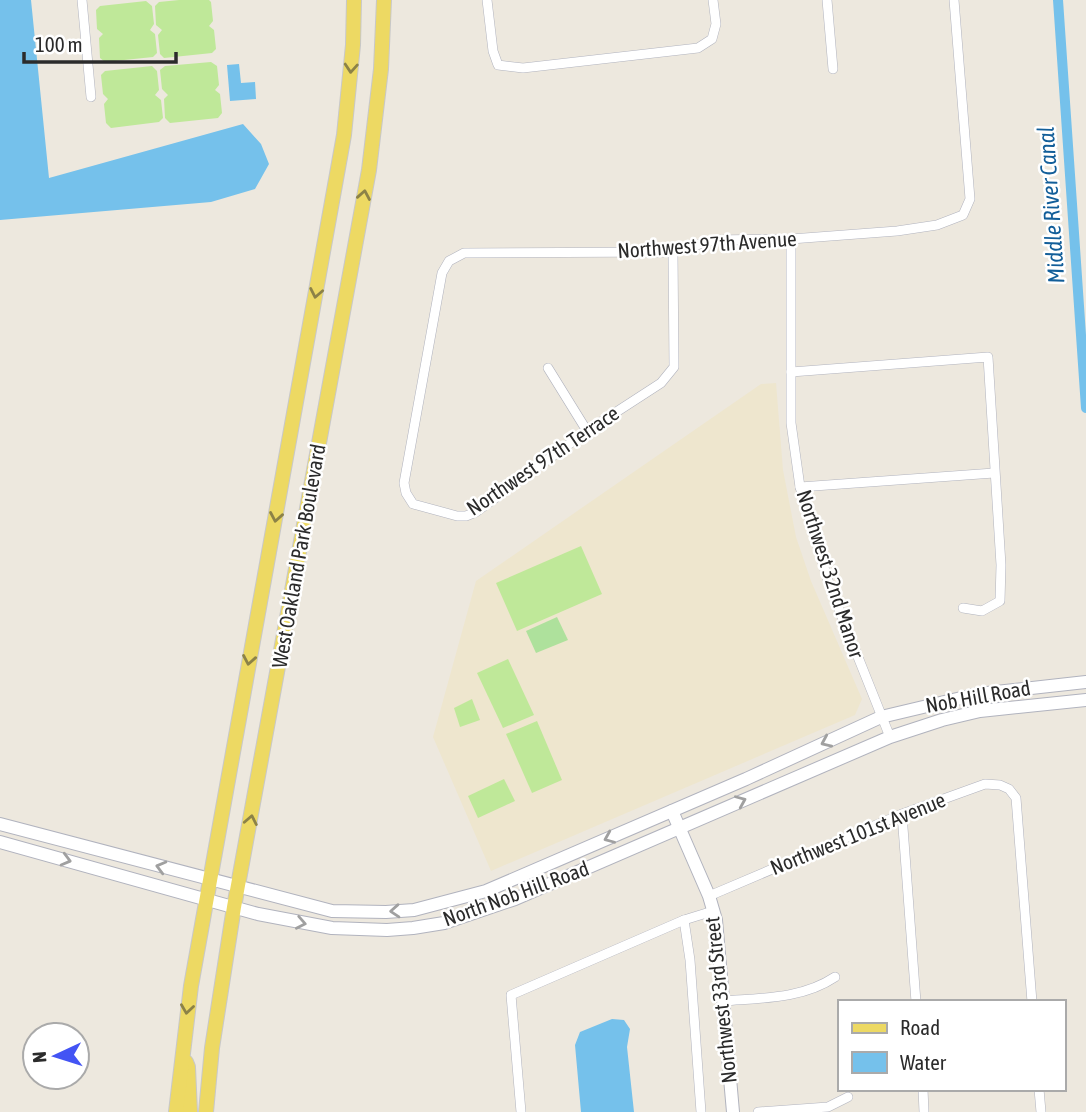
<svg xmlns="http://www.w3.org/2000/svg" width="1086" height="1112" viewBox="0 0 1086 1112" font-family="'Asap Condensed',sans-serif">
<rect width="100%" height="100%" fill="#ede8de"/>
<!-- education -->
<polygon fill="#eee6ce" points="776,383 783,470 796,537 811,581 862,699 855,715 491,871 433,737 476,581 761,384"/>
<!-- grass -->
<polygon fill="#aee19c" points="557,617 568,640 536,653 526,631"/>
<!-- pitch -->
<g fill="#bfe899">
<polygon points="179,0 209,0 211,2 213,21 209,26 214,30 216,49 212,53 164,58 160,54 158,35 162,30 156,25 155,6 159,2"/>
<polygon points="146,1 152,6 154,24 150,30 155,34 157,53 153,57 105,62 100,58 99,38 103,34 97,29 96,10 100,6"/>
<polygon points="211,62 217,66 219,85 215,90 220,94 222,113 218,118 170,123 165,118 164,99 168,95 162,89 160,70 165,66"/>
<polygon points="152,66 157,71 159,90 155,95 161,100 163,118 159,122 111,128 106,123 104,104 108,99 103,94 101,75 105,71"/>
<polygon points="581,546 602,594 517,631 496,583"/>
<polygon points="508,659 534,715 503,728 477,673"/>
<polygon points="472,699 480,720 460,727 454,708"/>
<polygon points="537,721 562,780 532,793 506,734"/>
<polygon points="504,779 515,801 478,818 468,796"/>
</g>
<!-- water -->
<g fill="#75c1eb">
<polygon points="0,0 31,0 49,178 243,124 261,144 269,164 255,189 211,202 0,220"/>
<polygon points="239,64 241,83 255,82 256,99 230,101 227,65"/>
<polygon points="612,1019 624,1020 630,1029 627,1047 634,1112 581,1112 575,1045 580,1032"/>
</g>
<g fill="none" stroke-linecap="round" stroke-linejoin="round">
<!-- canal -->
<polyline stroke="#75c1eb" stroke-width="10" points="1058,0 1086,408"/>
<defs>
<g id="street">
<polyline points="82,0 91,97"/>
<polyline points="487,0 493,51 498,65 523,68 698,48 712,39 716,24 713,0"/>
<polyline points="827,0 833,69"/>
<polyline points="791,239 791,423 800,487 830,587 890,737"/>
<polyline points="673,252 674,367 661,383 587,431 476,512 466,516 457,516 413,504 406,493 404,483 442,273 449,261 464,253 673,252 714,240 791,239 897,231 937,225 963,215 970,199 954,0"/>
<polyline points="548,368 587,431"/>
<polyline points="791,372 988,357 1001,565 1000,601 982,611 963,608"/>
<polyline points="800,487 994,473"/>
<polyline points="902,814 916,1002"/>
<polyline points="709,896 902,814 985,784 1000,785 1009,789 1016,798 1032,1002"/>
<polyline points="684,920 690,960 701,1112"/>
<path d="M 724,1001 C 762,998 802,999 835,977"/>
<polyline points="923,1089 924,1112"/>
<polyline points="1039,1089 1041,1112"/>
<polyline points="521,1112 511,995 684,920 713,911"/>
<polyline points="758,1112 828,1107 848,1097"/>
</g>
<g id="secondary">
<polyline points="672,811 709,896 716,920 733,1112"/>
<polyline points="0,824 332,911 386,912 414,910 486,891 746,779 881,717 978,694 1086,682"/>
<polyline points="0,842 258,914 332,928 387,930 413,928 444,923 515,899 890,737 942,720 980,711 1086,700"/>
</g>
<g id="primary">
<polyline points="186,1062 188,1067 190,1112"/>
<polyline points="176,1112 191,986 344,135 353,45 354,0"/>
<polyline points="206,1112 212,1048 234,907 369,170 381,69 384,0"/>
</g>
</defs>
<!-- street casing -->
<use href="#street" stroke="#b1b3be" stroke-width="10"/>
<!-- secondary casing -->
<use href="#secondary" stroke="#b1b3be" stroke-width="14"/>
<!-- primary casing -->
<use href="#primary" stroke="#c8c8c8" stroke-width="16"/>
<!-- street -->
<use href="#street" stroke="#fff" stroke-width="9"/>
<!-- secondary -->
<use href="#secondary" stroke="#fff" stroke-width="12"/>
<!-- primary -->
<use href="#primary" stroke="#edd963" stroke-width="14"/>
</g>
<!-- one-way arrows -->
<defs><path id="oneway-chevron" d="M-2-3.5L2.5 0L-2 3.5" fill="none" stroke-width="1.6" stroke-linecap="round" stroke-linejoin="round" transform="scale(1.75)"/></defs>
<g stroke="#8c8247">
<use href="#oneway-chevron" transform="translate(351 68) rotate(94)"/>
<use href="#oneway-chevron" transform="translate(364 195) rotate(-80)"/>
<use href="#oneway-chevron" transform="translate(316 293) rotate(101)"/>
<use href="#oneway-chevron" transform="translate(276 517) rotate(100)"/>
<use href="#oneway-chevron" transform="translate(249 660) rotate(100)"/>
<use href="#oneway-chevron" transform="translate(251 820) rotate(-79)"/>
<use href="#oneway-chevron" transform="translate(187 1009) rotate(98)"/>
</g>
<g stroke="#a0a0a0">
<use href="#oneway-chevron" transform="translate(826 742) rotate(156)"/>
<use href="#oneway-chevron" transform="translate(741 801) rotate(-23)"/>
<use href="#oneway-chevron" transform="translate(609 838) rotate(157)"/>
<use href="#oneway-chevron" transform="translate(66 860) rotate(15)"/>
<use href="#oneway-chevron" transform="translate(161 867) rotate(-165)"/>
<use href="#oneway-chevron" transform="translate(395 911) rotate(176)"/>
<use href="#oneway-chevron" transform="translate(301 923) rotate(11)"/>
</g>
<g text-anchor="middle" stroke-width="5" stroke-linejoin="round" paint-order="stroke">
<!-- street labels -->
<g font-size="21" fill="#2b2b2b" stroke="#fff">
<text transform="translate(707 245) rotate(-4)" y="7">Northwest 97th Avenue</text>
<text transform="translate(543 461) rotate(-34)" y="7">Northwest 97th Terrace</text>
<text transform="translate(299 556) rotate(-80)" y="7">West Oakland Park Boulevard</text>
<text transform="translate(830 574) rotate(72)" y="7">Northwest 32nd Manor</text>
<text transform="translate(978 697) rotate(-10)" y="7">Nob Hill Road</text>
<text transform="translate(858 834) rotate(-22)" y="7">Northwest 101st Avenue</text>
<text transform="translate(516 894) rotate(-20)" y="7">North Nob Hill Road</text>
<text transform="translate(721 1000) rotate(-96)" y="7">Northwest 33rd Street</text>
</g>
<!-- water labels -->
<g font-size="23" font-style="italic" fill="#125e99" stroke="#fff">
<text transform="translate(1051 205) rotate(-94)" y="8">Middle River Canal</text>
</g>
</g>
<!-- legend -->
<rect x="838" y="1000" width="228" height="91" fill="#ffffff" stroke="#aaaaaa" stroke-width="2"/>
<rect x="852" y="1023" width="35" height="10" fill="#edd963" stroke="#aaaaaa" stroke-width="2"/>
<text x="900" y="1035" font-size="21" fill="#2b2b2b">Road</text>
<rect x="852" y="1052" width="35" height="21" fill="#75c1eb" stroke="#aaaaaa" stroke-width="2"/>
<text x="900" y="1070" font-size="21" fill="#2b2b2b">Water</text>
<!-- north arrow -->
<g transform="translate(56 1056) rotate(266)"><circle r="33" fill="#ffffff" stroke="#aaaaaa" stroke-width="2"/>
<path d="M0-5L12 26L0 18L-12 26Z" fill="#4354f4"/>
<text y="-10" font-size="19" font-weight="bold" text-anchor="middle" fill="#2b2b2b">N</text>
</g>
<!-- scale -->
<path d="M24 52v10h152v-10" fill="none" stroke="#2b2b2b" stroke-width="3.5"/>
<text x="35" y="52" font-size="21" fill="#2b2b2b" stroke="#ffffff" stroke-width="5" paint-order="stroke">100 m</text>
</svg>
